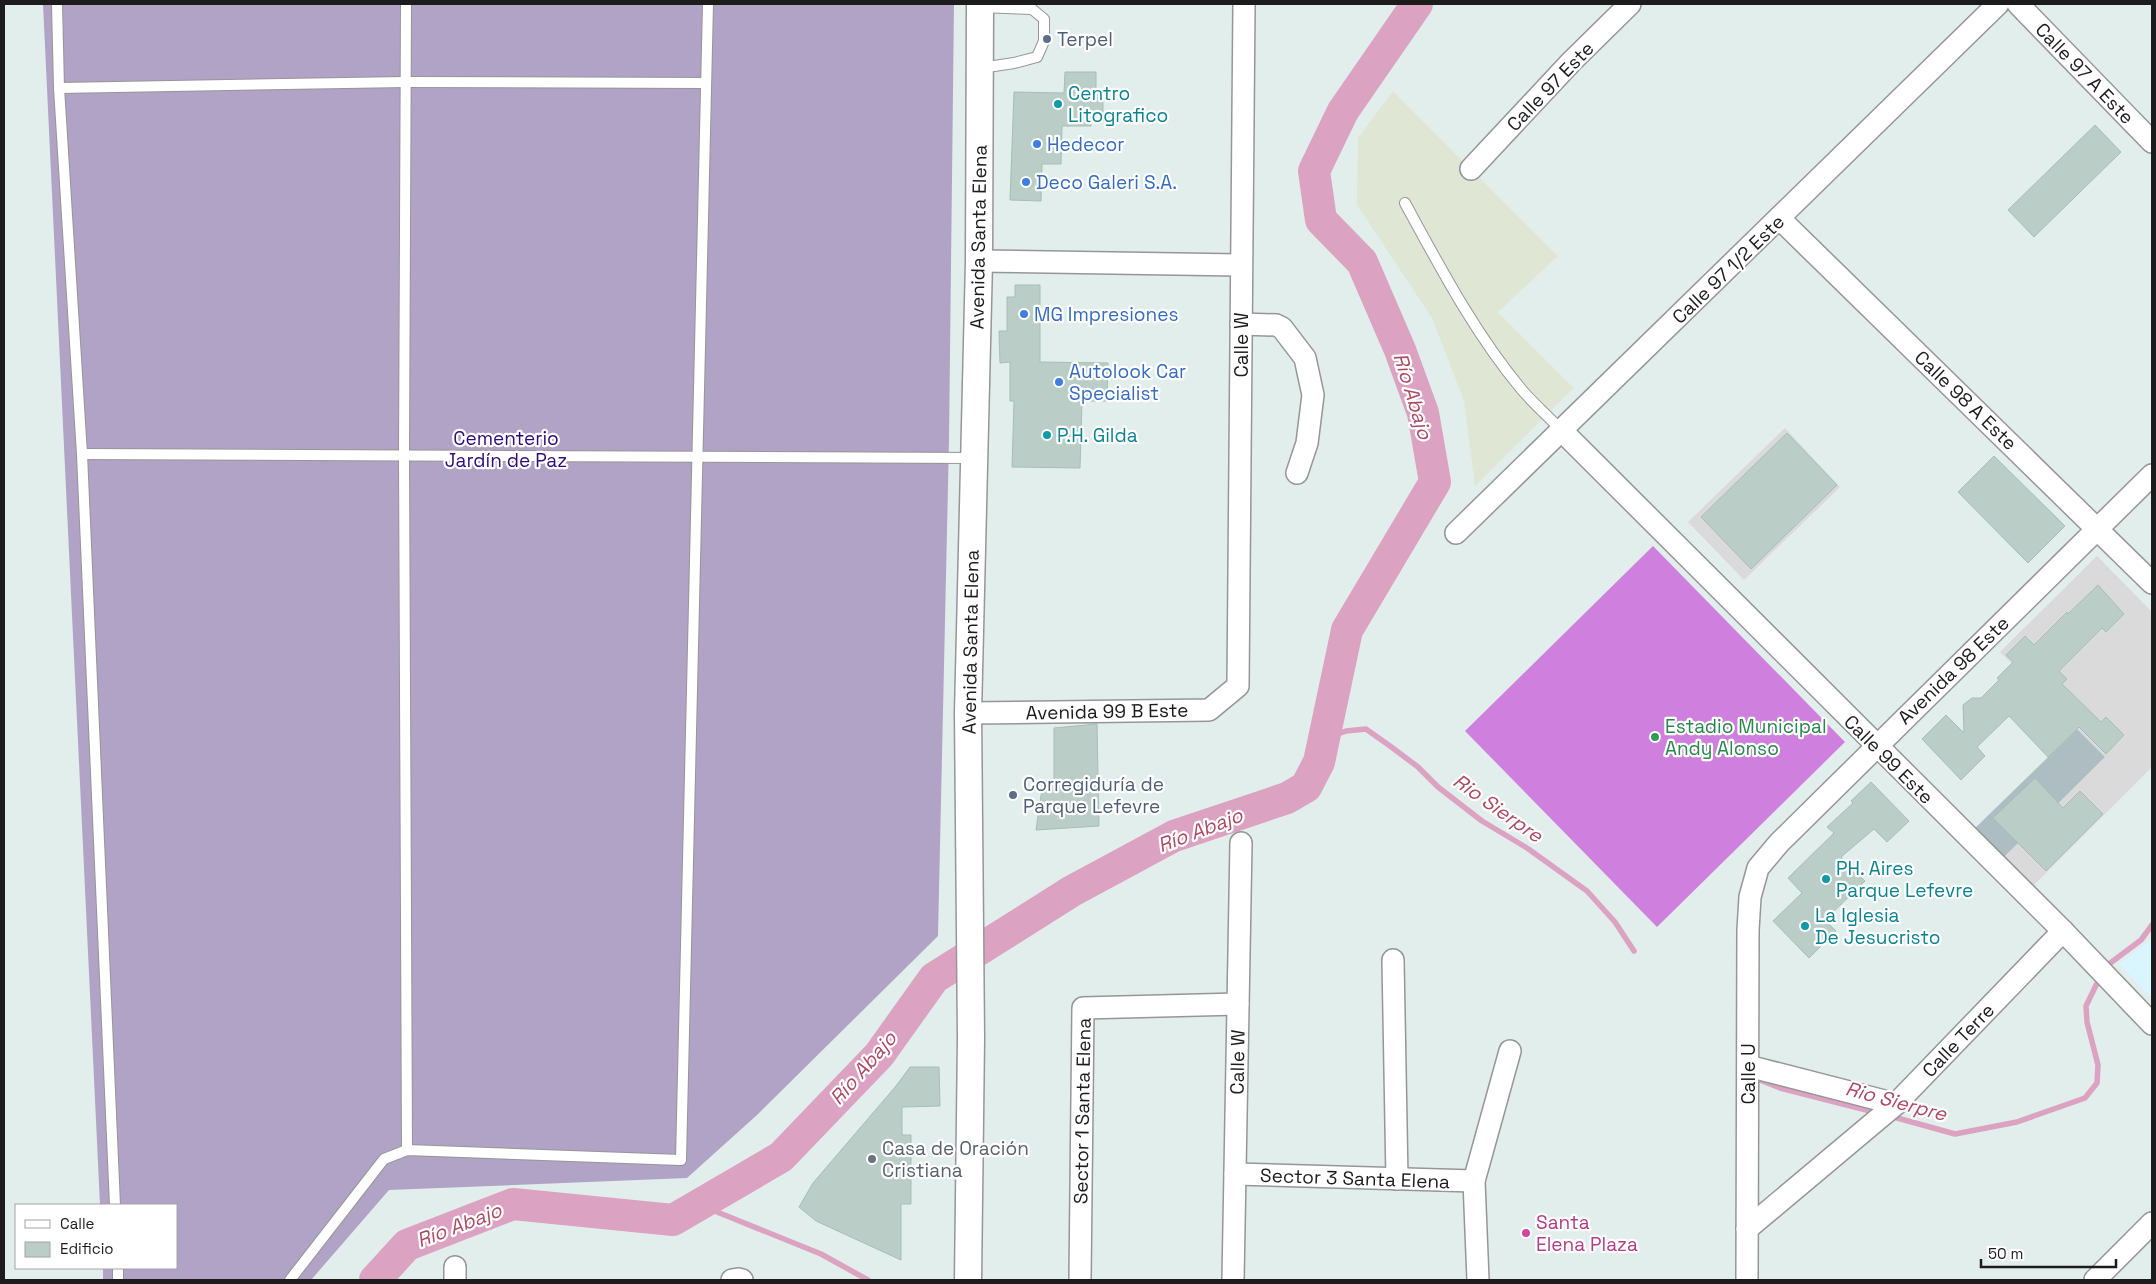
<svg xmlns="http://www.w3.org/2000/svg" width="2156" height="1284" viewBox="0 0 2156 1284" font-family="'Space Grotesk',sans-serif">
<rect width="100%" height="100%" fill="#e2eeec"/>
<!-- residential -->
<g fill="#d9dad9">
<polygon points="1785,428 1840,487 1744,580 1688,522"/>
<polygon points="2097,556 2152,612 2152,767 2028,891 1999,862 2105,757 2000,652"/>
</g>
<!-- industrial -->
<polygon fill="#dfe7d4" points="1393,91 1558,256 1498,312 1574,388 1475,486 1464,401 1432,318 1357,205 1358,138"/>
<!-- education -->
<polygon fill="#d9f6ff" points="2152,939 2152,998 2119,964"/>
<!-- construction -->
<polygon fill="#adbdc2" points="2077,729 2105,757 1999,862 1970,833"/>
<!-- cemetery -->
<polygon fill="#b1a3c6" points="43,4 954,4 949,441 938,936 757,1115 687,1178 389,1190 311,1280 103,1280 103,1268 176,1268 176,1205 100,1205"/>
<!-- pitch -->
<polygon fill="#cf7fdd" points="1653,546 1845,742 1657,927 1465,731"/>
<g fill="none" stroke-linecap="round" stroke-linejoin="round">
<!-- stream -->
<g stroke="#dba2c1" stroke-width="5.5">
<polyline points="1324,739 1346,731 1366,729 1390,746 1418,767 1438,787 1482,821 1527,848 1587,891 1615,922 1634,951"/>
<polyline points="2105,970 2109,964 2141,940 2152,925"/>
<polyline points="1760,1080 1780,1088 1878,1113"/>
<polyline points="1890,1116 1955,1134 2017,1122 2085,1098 2097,1083 2098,1065 2087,1022 2086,1006 2100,977"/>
<polyline points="700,1205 821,1254 868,1280"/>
</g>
<!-- river -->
<polyline stroke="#dba2c1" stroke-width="32" points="375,1280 407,1245 513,1204 673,1220 781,1157 879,1055 934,978 1072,891 1174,836 1287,798 1306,787 1319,762 1347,630 1435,482 1423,413 1400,350 1362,262 1321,220 1314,171 1343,111 1417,4"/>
</g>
<!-- building -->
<g fill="#bbcdc7" stroke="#a4bfb6">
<polygon points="1065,72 1096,72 1096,93 1103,93 1103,114 1091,114 1091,126 1062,126 1061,164 1042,164 1041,201 1010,200 1014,92 1064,93"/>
<polygon points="2095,125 2121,152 2034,237 2008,210"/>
<polygon points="1015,285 1040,285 1040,362 1108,363 1107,401 1082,401 1080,468 1012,467 1014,401 1010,401 1010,362 1000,363 999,331 1007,331 1007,297 1015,297"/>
<polygon points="1787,433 1837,485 1751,569 1701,517"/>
<polygon points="1994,456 2065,526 2028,563 1958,492"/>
<polygon points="2098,585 2124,614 2106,632 2102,628 2059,671 2067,679 2062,684 2101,722 2106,717 2124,735 2106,754 2079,727 2048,757 2009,716 1977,747 1985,756 1961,780 1922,739 1946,715 1964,733 1963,705 1972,698 1981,698 1999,680 1997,678 2013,662 2006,655 2025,636 2034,645 2067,612 2068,614"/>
<polygon points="1097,724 1099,826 1036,830 1043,782 1054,781 1054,728"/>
<polygon points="2035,778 2063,808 2080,791 2103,814 2046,871 1993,818"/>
<polygon points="1871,782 1909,821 1887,842 1874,829 1841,857 1865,881 1825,920 1836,931 1809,958 1773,921 1802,893 1788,878 1834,833 1827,827 1853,803 1851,801"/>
<polygon points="910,1067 939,1067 940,1106 902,1107 902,1135 911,1135 911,1204 901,1204 901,1260 816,1221 799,1207 813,1183 896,1086"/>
</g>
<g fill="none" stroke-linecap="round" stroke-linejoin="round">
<defs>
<g id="service">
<polyline points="57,4 59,88 82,454 115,1205"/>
<polyline points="406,4 404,455 407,1150"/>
<polyline points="980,7 1032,9 1044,19 1044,41 1037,57 1014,63 981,68"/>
<polyline points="59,88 405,82 706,83"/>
<path d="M 1405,203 C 1440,267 1475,334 1522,390 C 1534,404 1549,417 1562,431"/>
<polyline points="82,454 973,458"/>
<polyline points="118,1268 118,1280"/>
<polyline points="290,1280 384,1159 407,1150 681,1160 708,4"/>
</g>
<g id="minor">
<polyline points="2018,4 2152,142"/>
<polyline points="1471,169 1571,62 1630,4"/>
<polyline points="1779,218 2152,583"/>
<polyline points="979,261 1240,265"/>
<polyline points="1241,324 1276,325 1282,328 1305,358 1313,395 1307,443 1297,473"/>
<polyline points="1562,431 2063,931 2152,1024"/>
<polyline points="1456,533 1998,4"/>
<polyline points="968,713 1209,710 1238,686 1244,4"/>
<polyline points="1393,960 1397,1179"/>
<polyline points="1748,1066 1896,1104"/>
<polyline points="1235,1174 1474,1181"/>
<polyline points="1747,1229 1896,1104 2063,931"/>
<polyline points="455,1280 455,1267"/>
<polyline points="732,1280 738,1279 742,1280"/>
<polyline points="1080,1280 1083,1008 1238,1004"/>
<polyline points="1233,1280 1241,843"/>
<polyline points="1478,1280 1474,1181 1510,1051"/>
<polyline points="1747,1280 1748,930 1750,897 1758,868 1779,843 2152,475"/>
<polyline points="2095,1280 2152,1223"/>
</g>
<polyline id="tertiary" points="968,1280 971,1038 968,713 979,261 980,4"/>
</defs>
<!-- service casing -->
<use href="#service" stroke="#969696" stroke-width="12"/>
<!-- minor casing -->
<use href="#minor" stroke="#969696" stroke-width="24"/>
<!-- tertiary casing -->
<use href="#tertiary" stroke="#969696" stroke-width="29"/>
<!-- service -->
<use href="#service" stroke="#fff" stroke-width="10"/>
<!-- minor -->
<use href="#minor" stroke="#fff" stroke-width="21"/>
<!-- tertiary -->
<use href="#tertiary" stroke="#fff" stroke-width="26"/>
</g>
<!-- markers -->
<g fill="#5c6f8a" stroke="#fff" stroke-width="2">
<circle cx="1047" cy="39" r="5"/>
<circle cx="1013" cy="795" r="5"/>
</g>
<g fill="#0f9aa8" stroke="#fff" stroke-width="2">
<circle cx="1058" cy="104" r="5"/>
<circle cx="1047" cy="435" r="5"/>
<circle cx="1826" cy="879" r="5"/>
<circle cx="1805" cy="926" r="5"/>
</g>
<g fill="#3f7fe0" stroke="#fff" stroke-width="2">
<circle cx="1037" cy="144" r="5"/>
<circle cx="1026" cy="182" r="5"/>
<circle cx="1024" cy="314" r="5"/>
<circle cx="1059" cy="382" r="5"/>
</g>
<circle fill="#2e9e5b" stroke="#fff" stroke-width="2" cx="1655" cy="737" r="5"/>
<circle fill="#6b7280" stroke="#fff" stroke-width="2" cx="872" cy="1159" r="5"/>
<circle fill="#d1479c" stroke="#fff" stroke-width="2" cx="1526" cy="1233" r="5"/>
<g text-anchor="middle" stroke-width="4.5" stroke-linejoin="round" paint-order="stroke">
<!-- service labels -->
<g font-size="19" fill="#4e5e75" stroke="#fff" text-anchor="start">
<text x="1057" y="46">Terpel</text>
<text x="1023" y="791">Corregiduría de<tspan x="1023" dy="22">Parque Lefevre</tspan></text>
</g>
<!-- street labels -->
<g font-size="19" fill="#1c1c1c" stroke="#fff">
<text transform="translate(2085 73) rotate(46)" y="7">Calle 97 A Este</text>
<text transform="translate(1550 86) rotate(-46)" y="7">Calle 97 Este</text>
<text transform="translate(978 237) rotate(-89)" y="7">Avenida Santa Elena</text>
<text transform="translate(1728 269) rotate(-44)" y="7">Calle 97 1/2 Este</text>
<text transform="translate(1241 345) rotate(-90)" y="7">Calle W</text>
<text transform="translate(1966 400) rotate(44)" y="7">Calle 98 A Este</text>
<text transform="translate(970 642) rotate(-89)" y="7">Avenida Santa Elena</text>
<text transform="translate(1953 670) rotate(-44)" y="7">Avenida 98 Este</text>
<text transform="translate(1107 711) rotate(-1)" y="7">Avenida 99 B Este</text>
<text transform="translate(1889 759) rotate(45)" y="7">Calle 99 Este</text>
<text transform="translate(1958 1040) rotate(-46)" y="7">Calle Terre</text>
<text transform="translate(1237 1062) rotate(-89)" y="7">Calle W</text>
<text transform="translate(1748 1074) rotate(-90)" y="7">Calle U</text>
<text transform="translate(1082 1111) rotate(-89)" y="7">Sector 1 Santa Elena</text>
<text transform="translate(1355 1178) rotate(2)" y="7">Sector 3 Santa Elena</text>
</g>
<!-- culture labels -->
<g font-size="19" fill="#0d838f" stroke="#fff" text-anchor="start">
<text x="1068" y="100">Centro<tspan x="1068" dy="22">Litografico</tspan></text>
<text x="1057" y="442">P.H. Gilda</text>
<text x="1836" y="875">PH. Aires<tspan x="1836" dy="22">Parque Lefevre</tspan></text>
<text x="1815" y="922">La Iglesia<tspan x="1815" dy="22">De Jesucristo</tspan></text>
</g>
<!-- shop labels -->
<g font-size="19" fill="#366cbe" stroke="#fff" text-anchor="start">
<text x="1047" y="151">Hedecor</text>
<text x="1036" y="189">Deco Galeri S.A.</text>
<text x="1034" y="321">MG Impresiones</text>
<text x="1069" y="378">Autolook Car<tspan x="1069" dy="22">Specialist</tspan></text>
</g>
<!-- park labels -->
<g font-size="19" fill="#2f0c78" stroke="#fff">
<text x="506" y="445">Cementerio<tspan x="506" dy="22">Jardín de Paz</tspan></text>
</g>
<!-- leisure labels -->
<g font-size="19" fill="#27864d" stroke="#fff" text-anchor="start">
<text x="1665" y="733">Estadio Municipal<tspan x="1665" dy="22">Andy Alonso</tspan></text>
</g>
<!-- worship labels -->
<g font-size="19" fill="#5b616d" stroke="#fff" text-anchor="start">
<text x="882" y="1155">Casa de Oración<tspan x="882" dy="22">Cristiana</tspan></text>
</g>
<!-- hotel labels -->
<g font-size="19" fill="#b23c85" stroke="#fff" text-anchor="start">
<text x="1536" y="1229">Santa<tspan x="1536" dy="22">Elena Plaza</tspan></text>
</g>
<!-- water labels -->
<g font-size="20" font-style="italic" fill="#aa4a63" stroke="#fff">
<text transform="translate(1413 396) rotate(73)" y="7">Río Abajo</text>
<text transform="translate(1498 808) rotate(35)" y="7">Rio Sierpre</text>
<text transform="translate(1200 830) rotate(-21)" y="7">Río Abajo</text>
<text transform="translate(863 1068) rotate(-49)" y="7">Río Abajo</text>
<text transform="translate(1896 1101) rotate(15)" y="7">Rio Sierpre</text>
<text transform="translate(459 1225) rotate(-21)" y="7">Río Abajo</text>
</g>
</g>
<!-- border -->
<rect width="2156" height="1284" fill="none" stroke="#1c1c1c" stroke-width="10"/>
<!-- legend -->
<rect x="15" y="1204" width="162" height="65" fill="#ffffff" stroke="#a4a4a4"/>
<rect x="25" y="1220" width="25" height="8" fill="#ffffff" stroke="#a4a4a4"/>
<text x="60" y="1229" font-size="15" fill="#1c1c1c">Calle</text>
<rect x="25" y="1242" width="25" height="15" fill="#bbcdc7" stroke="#a4a4a4"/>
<text x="60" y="1254" font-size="15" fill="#1c1c1c">Edificio</text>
<!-- scale -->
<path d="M1981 1259v8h135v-8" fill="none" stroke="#1c1c1c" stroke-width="2.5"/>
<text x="1988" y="1259" font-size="15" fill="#1c1c1c" stroke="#ffffff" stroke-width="4" paint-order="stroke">50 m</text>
</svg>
